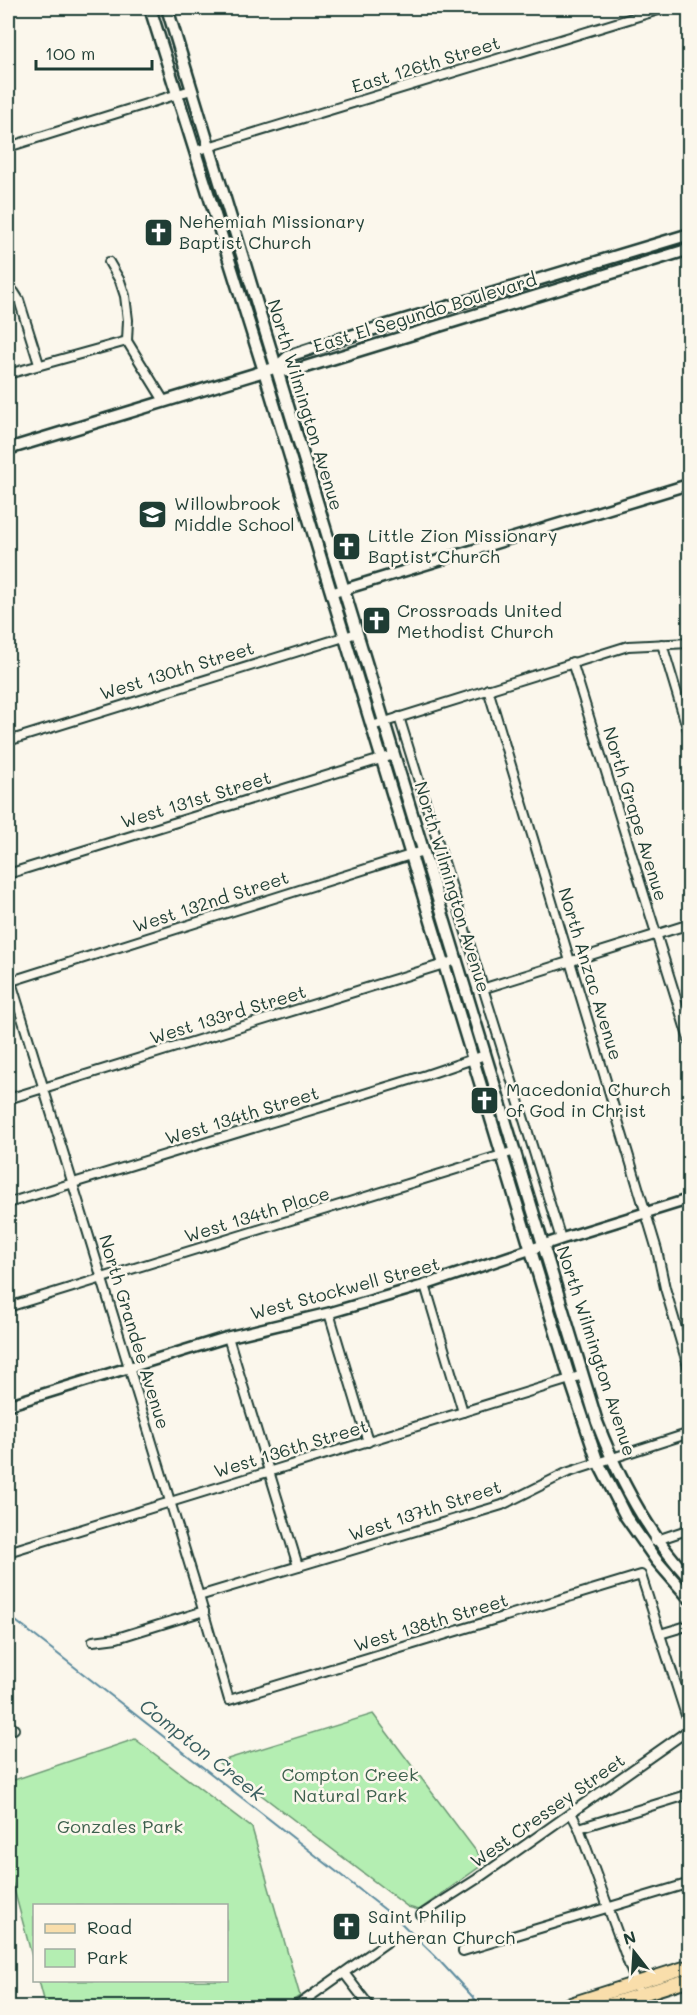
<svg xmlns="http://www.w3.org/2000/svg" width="697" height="2015" viewBox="0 0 697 2015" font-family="Mali,sans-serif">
<rect width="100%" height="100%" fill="#fbf7ec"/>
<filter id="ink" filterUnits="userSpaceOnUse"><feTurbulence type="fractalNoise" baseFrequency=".0167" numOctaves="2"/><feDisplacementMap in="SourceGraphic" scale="12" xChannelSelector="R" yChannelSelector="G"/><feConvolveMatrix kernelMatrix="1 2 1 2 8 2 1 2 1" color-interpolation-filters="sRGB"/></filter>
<g filter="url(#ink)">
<!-- green -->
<g fill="#b4eeb2" stroke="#6a9673" stroke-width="1.5">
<polygon points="373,1714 485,1863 419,1910 408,1907 218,1762"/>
<polygon points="135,1739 252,1828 300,1996 283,2007 46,2007 39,1981 226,1980 226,1906 34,1906 34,1964 8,1867 8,1782"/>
</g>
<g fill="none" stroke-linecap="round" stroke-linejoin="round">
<!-- stream -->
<polyline stroke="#5d8c9f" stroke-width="2" points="8,1615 397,1919 435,1956 483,2008"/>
<defs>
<g id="minor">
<polyline points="8,147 191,90"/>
<polyline points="195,151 665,8"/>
<polyline points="109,262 120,281 125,296 128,320 127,341 164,401"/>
<polyline points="8,287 14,292 19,300 39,364"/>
<polyline points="8,374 127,341"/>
<polyline points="662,644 690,737"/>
<polyline points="572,662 690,1043"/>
<polyline points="488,689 657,1250 665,1288 690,1373"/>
<polyline points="399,717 561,1239"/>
<polyline points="372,726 628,646 690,643"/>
<polyline points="8,741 357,633"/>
<polyline points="8,874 394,755"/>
<polyline points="8,972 199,1596 229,1700 641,1575 690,1728"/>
<polyline points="8,982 423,851"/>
<polyline points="485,988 690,924"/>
<polyline points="8,1099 457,960"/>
<polyline points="8,1203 426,1075 485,1055"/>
<polyline points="425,1285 463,1412"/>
<polyline points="8,1307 515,1151"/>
<polyline points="329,1313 368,1442"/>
<polyline points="228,1337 298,1566"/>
<polyline points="654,1541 690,1529"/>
<polyline points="8,1552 583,1375"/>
<polyline points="199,1596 502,1505 566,1473 690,1433"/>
<polyline points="660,1634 690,1625"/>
<polyline points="93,1641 117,1638 204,1611"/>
<polyline points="8,1724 14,1729"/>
<polyline points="571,1813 579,1828 645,2008"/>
<polyline points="579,1828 690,1794"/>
<polyline points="421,1915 477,1879 690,1729"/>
<polyline points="463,1951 690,1883"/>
<polyline points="344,1973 371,2008"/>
<polyline points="294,2008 387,1942"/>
</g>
<g id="tertiary">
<polyline points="332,593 690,484"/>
<polyline points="8,1405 228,1337 329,1313 425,1285 561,1239 690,1199"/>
</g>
<g id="secondary">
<polyline points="150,8 264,371 444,964 570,1379 597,1460 626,1517 656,1560 690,1599"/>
<path d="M 167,8 L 597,1422 C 619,1480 647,1533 690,1579"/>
<polyline points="277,367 289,356 344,338 690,234"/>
<polyline points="277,367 289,372 690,249"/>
<polyline points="8,449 271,369"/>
</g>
<g id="primary">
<polyline points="558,2008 690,1966"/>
<polyline points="598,2008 690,1979"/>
</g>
</defs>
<!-- minor casing -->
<use href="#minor" stroke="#1f3d34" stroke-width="12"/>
<!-- tertiary casing -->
<use href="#tertiary" stroke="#1f3d34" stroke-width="14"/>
<!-- secondary casing -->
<use href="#secondary" stroke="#1f3d34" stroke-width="15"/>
<!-- primary casing -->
<use href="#primary" stroke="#1f3d34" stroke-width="16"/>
<!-- minor -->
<use href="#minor" stroke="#fbf7ec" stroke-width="8"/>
<!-- tertiary -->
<use href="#tertiary" stroke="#fbf7ec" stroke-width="9"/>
<!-- secondary -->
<use href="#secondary" stroke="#fbf7ec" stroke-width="10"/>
<!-- primary -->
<use href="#primary" stroke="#f9deab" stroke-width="12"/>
</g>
</g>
<!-- icons -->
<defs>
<symbol id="church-square" viewBox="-11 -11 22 22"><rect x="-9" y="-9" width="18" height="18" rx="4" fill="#1f3d34" stroke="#fbf7ec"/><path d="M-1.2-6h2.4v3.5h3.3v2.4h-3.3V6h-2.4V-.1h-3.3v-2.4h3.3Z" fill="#fff"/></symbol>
<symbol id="school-square" viewBox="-11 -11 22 22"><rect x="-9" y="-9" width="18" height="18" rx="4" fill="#1f3d34" stroke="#fbf7ec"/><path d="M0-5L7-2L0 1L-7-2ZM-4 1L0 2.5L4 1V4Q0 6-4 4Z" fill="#fff"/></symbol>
</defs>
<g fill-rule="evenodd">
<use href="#church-square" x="142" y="216" width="33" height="33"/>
<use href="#school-square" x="136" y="498" width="33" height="33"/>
<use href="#church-square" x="330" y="530" width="33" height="33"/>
<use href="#church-square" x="360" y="604" width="33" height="33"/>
<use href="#church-square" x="468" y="1084" width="33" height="33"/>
<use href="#church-square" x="330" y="1910" width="33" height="33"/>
</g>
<g text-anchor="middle" stroke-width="5" stroke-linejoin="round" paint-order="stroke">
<!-- street labels -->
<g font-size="18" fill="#1f3d34" stroke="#fbf7ec">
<text transform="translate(426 65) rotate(-17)" y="6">East 126th Street</text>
<text transform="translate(425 313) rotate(-17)" y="6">East El Segundo Boulevard</text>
<text transform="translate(305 405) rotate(73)" y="6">North Wilmington Avenue</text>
<text transform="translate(177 671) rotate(-17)" y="6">West 130th Street</text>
<text transform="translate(196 800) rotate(-17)" y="6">West 131st Street</text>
<text transform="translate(635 814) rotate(73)" y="6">North Grape Avenue</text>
<text transform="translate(452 887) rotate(73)" y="6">North Wilmington Avenue</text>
<text transform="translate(211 902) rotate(-18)" y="6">West 132nd Street</text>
<text transform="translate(590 974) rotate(73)" y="6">North Anzac Avenue</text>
<text transform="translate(228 1015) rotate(-17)" y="6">West 133rd Street</text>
<text transform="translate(242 1116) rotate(-17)" y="6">West 134th Street</text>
<text transform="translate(257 1215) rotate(-17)" y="6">West 134th Place</text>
<text transform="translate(345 1289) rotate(-15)" y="6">West Stockwell Street</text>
<text transform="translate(134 1332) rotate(73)" y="6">North Grandee Avenue</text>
<text transform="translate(596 1351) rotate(72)" y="6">North Wilmington Avenue</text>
<text transform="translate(291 1449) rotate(-17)" y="6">West 136th Street</text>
<text transform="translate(425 1511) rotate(-18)" y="6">West 137th Street</text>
<text transform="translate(431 1623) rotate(-17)" y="6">West 138th Street</text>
<text transform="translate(548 1811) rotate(-35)" y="6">West Cressey Street</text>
</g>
<!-- poi labels -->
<g font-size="18" fill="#1f3d34" stroke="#fbf7ec" text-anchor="start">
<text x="179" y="228">Nehemiah Missionary<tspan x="179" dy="21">Baptist Church</tspan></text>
<text x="174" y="510">Willowbrook<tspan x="174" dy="21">Middle School</tspan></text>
<text x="368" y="542">Little Zion Missionary<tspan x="368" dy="21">Baptist Church</tspan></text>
<text x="397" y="617">Crossroads United<tspan x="397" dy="21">Methodist Church</tspan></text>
<text x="506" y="1096">Macedonia Church<tspan x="506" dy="21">of God in Christ</tspan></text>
<text x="368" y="1923">Saint Philip<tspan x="368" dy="21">Lutheran Church</tspan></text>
</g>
<!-- park labels -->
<g font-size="18" fill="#3d604d" stroke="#fbf7ec">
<text x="350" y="1781">Compton Creek<tspan x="350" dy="21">Natural Park</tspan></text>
<text x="120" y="1833">Gonzales Park</text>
</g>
<!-- water labels -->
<g font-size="20" font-style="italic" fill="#395e60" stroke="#fbf7ec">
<text transform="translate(202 1750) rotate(38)" y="7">Compton Creek</text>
</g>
</g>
<!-- margin -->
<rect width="697" height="2015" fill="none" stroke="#fbf7ec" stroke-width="30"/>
<rect x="15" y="15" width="667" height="1985" fill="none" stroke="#1f3d34" stroke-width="2" filter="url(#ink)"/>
<!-- legend -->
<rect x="33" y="1904" width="195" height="78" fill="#fbf7ec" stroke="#a3ada2" stroke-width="1.5"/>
<rect x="45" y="1924" width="30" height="9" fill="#f9deab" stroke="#a3ada2" stroke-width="1.5"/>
<text x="87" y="1934" font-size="18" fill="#1f3d34">Road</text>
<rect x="45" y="1949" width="30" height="18" fill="#b4eeb2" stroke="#a3ada2" stroke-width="1.5"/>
<text x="87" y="1964" font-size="18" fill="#1f3d34">Park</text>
<!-- north arrow -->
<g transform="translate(634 1952) rotate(343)" stroke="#fbf7ec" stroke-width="4.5" paint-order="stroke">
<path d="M0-4.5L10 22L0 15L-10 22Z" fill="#1f3d34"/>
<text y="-9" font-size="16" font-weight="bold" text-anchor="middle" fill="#1f3d34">N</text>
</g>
<!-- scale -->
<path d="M36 60v9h116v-9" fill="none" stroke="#1f3d34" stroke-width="3"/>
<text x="45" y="60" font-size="18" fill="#1f3d34" stroke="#fbf7ec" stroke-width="4.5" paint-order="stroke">100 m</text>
</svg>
